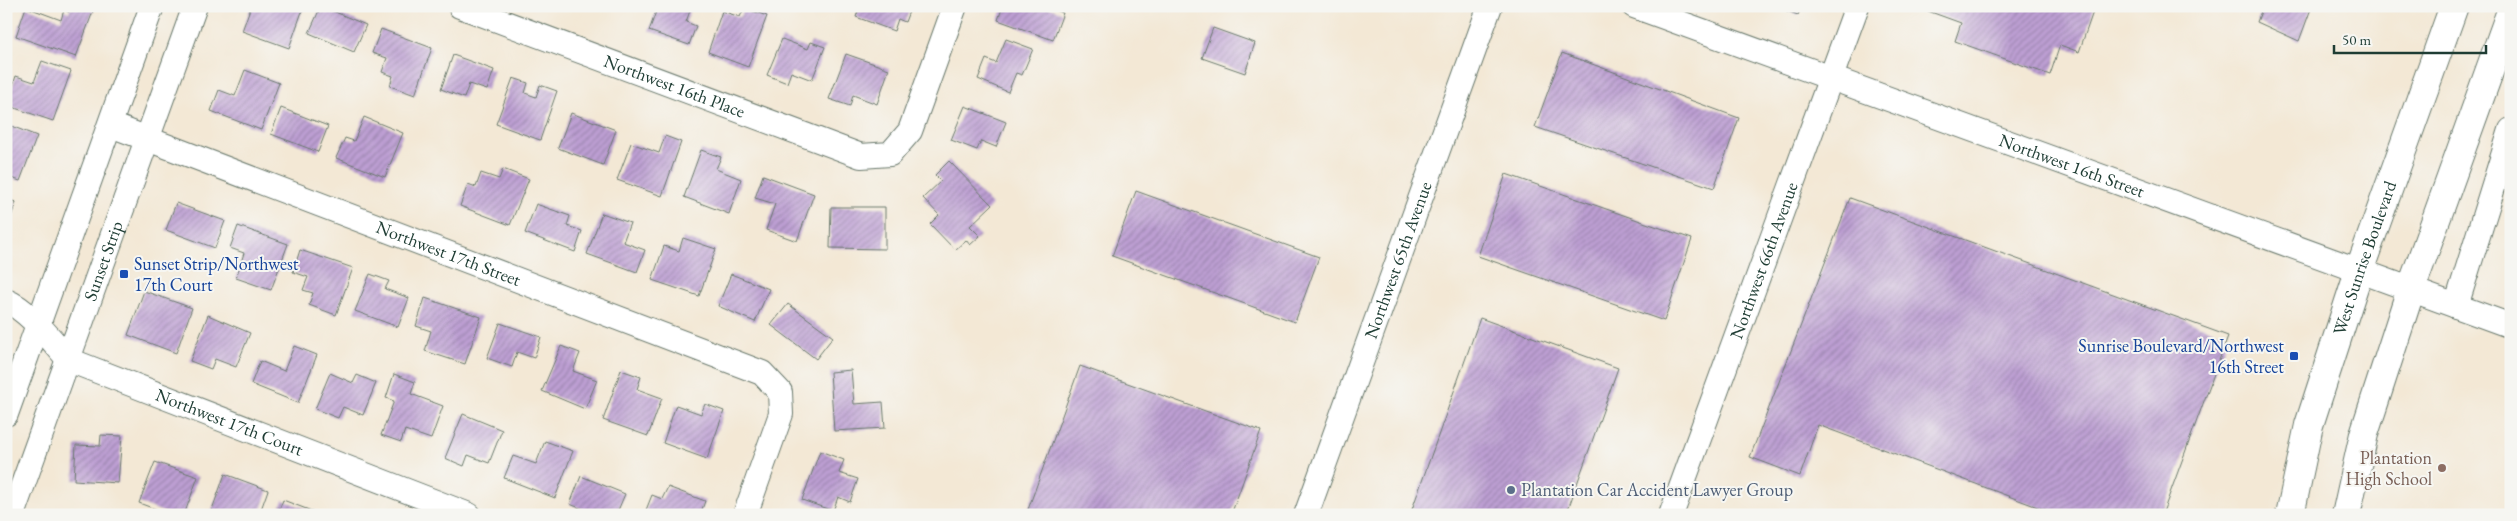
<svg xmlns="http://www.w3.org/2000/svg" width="2517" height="521" viewBox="0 0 2517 521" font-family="'EB Garamond',serif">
<defs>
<pattern id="building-hatch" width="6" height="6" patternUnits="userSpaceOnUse" patternTransform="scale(1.25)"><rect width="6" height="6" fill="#bd9fd3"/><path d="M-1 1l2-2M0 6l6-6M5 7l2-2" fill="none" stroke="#9983ac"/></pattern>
</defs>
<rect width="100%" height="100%" fill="#f6f6f2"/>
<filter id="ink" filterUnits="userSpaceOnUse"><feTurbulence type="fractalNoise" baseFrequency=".02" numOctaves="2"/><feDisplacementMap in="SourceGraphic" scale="10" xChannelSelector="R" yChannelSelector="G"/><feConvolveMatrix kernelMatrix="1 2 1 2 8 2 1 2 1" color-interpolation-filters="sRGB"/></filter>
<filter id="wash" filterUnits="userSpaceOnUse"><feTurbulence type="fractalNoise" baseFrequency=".0096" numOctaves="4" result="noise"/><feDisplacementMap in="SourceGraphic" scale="20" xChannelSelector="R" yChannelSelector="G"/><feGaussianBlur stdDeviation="1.12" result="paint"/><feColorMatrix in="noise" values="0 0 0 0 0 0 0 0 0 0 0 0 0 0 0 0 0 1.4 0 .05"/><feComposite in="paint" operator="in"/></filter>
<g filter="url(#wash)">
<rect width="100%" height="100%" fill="#f3e8d5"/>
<g id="blocks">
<!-- building -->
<g fill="url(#building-hatch)">
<polygon points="71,6 95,6 76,57 16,36 26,7 61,20 64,10 69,12"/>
<polygon points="251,6 304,6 289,48 242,31"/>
<polygon points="321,6 366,25 354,52 309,33"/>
<polygon points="658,6 685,6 691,8 686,22 696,26 689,45 649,31"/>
<polygon points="860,6 911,6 905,22 898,19 894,31 856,17"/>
<polygon points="1003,6 1046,6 1063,13 1053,40 998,20"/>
<polygon points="1774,6 1802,6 1798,15"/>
<polygon points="1930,6 2095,6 2079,52 2060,45 2050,75 1955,41 1961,23 1928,11"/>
<polygon points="2263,6 2312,6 2299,41 2257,22"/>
<polygon points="744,8 767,16 748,67 708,52 722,11 740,17"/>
<polygon points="1213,28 1255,43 1245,73 1202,58"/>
<polygon points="381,29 432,48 415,95 390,86 393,76 382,72 387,58 372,53"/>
<polygon points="782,39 808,49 811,42 825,47 812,80 791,72 787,83 767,75"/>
<polygon points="1006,39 1033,49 1022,75 1016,73 1008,92 978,79 986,59 996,63"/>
<polygon points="1562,53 1739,118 1714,188 1535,127"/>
<polygon points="846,54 889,69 877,104 853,95 850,106 829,99"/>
<polygon points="453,55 494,70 487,90 469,84 464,98 441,89"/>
<polygon points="42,61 71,71 53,121 6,105 16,76 34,82"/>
<polygon points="245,70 279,83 261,130 211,111 219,90 235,96"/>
<polygon points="513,78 528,83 525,93 536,97 540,85 557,91 540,140 496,124"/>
<polygon points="965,106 1006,122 996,147 981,141 977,150 951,140"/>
<polygon points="281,108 328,126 318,152 271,134"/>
<polygon points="571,113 616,130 603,165 558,148"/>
<polygon points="364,117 403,133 385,177 336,158 345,138 354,141"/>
<polygon points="6,124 37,136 20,181 6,176"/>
<polygon points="665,136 681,142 662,196 617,180 631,143 659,153"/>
<polygon points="701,150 721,157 716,169 741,179 729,214 684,197"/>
<polygon points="949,161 992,205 970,226 980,236 970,245 966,240 955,250 930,224 939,215 923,198 941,181 935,175"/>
<polygon points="503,169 529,179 510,225 460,206 468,184 476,187 481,173 499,179"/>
<polygon points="1506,174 1692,239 1664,321 1478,256"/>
<polygon points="763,175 814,194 797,241 766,230 775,204 755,198"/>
<polygon points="1136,191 1319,257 1295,322 1112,256"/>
<polygon points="1850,198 2228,336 2162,515 2059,515 1818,425 1800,476 1750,457"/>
<polygon points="6,199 16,202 7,229 6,229"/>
<polygon points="176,203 225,221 215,248 166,230"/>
<polygon points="536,204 570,216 567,226 582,231 575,252 525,233"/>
<polygon points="831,207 885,207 885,249 830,248"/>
<polygon points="602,213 630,223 623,242 645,250 637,272 587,254"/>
<polygon points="238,226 288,244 271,290 236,278 244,253 230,248"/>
<polygon points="683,238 716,249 699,296 652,280 664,246 679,251"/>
<polygon points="300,250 353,268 336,315 309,305 313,293 303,290 308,277 293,272"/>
<polygon points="370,274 389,281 385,289 409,298 398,327 355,311"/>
<polygon points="731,274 769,289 755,322 718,306"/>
<polygon points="144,291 192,308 176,353 128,335"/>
<polygon points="425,298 481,317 465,364 425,351 431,331 416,326"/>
<polygon points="788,304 833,337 816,359 771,325"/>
<polygon points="208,315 250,333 236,367 215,359 211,369 190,361"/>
<polygon points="1480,318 1618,368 1566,515 1410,515"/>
<polygon points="500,323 541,337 534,358 517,352 512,367 487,358"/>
<polygon points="294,346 317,355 298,403 251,384 260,361 284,371"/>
<polygon points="561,346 580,353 573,371 597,380 585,409 542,391"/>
<polygon points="1080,366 1261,431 1231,515 1026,515"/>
<polygon points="621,370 641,377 637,389 662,398 648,436 603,420"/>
<polygon points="851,370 854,404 883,402 885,428 834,431 830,372"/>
<polygon points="330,373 353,383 357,375 376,383 363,415 343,407 338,418 315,409"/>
<polygon points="394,374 415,382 411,394 443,406 431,439 405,430 401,442 381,435 394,401 386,398"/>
<polygon points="705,404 724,411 707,459 663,443 676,405 701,414"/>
<polygon points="463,414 502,430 489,463 468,455 464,466 445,458"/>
<polygon points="101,435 122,436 118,483 74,480 76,445 100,446"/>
<polygon points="545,441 573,451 555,498 504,478 513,456 536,464"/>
<polygon points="820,451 844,460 839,473 858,479 850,502 838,497 833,511 802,500"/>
<polygon points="155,462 198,477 184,515 171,515 139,503"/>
<polygon points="225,474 268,490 259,515 210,515"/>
<polygon points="581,476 625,494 616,515 597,515 570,504"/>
<polygon points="668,487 705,501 700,515 644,515 652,495 662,499"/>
<polygon points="283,500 322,515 277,515"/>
</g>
</g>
</g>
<g filter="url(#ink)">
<use href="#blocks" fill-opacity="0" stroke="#69796c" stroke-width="1"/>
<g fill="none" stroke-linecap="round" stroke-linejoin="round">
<defs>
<g id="minor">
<path id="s1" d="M 460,6 L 861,156 L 890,154 L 910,131 L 955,6"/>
<path id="s2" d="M 1634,6 L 2511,326"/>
<path id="s3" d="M 111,125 L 762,373 L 780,392 L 781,414 L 745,515"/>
<path id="s4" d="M 6,301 C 28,309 53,342 69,360 L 469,515"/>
<polyline points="2456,306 2511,130"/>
<polyline points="6,414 152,6"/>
<path id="s5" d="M 12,515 L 195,6"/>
<path id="s6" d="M 1306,515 L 1490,6"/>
<path id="s7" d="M 1671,515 L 1857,6"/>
</g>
<g id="highway">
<path id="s8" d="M 2290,515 L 2309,425 L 2359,271 L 2454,6"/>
<polyline points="2346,515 2364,434 2411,289 2511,11"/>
</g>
</defs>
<!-- minor casing -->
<use href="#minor" stroke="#69796c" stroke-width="26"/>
<!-- highway casing -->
<use href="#highway" stroke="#69796c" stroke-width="30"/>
<!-- minor -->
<use href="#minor" stroke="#fff" stroke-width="24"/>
<!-- highway -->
<use href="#highway" stroke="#fff" stroke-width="28"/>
</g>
</g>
<!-- markers -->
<g fill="#1a4fb4" stroke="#f6f6f2" stroke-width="2">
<rect x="119" y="269" width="10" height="10" rx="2.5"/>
<rect x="2289" y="351" width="10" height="10" rx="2.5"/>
</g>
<circle fill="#8d6e63" stroke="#f6f6f2" stroke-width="2" cx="2442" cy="468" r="5"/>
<circle fill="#5c6f8a" stroke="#f6f6f2" stroke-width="2" cx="1511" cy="490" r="5"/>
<g text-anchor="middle" stroke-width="4" stroke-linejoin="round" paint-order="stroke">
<!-- street labels -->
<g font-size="18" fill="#1f3d34" stroke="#f6f6f2">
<text dy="6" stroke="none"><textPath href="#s1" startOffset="229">Northwest 16th Place</textPath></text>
<text dy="6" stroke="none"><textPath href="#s2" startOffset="466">Northwest 16th Street</textPath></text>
<text dy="6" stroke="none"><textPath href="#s3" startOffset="361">Northwest 17th Street</textPath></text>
<text dy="6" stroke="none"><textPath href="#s8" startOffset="268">West Sunrise Boulevard</textPath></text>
<text dy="6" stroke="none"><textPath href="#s6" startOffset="271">Northwest 65th Avenue</textPath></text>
<text dy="6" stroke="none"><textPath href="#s7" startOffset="271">Northwest 66th Avenue</textPath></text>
<text dy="6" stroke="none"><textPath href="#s5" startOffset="270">Sunset Strip</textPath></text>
<text dy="6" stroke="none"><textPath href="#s4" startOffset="259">Northwest 17th Court</textPath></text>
</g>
<!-- transit labels -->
<g font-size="18" fill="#164399" stroke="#f6f6f2" text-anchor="start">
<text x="134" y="270">Sunset Strip/Northwest<tspan x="134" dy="21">17th Court</tspan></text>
<text x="2284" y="352" text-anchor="end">Sunrise Boulevard/Northwest<tspan x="2284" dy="21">16th Street</tspan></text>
</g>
<!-- education labels -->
<g font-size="18" fill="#785e54" stroke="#f6f6f2" text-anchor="end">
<text x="2432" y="464">Plantation<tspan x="2432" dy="21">High School</tspan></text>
</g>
<!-- service labels -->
<g font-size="18" fill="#4e5e75" stroke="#f6f6f2" text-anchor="start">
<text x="1521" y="496">Plantation Car Accident Lawyer Group</text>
</g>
</g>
<!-- margin -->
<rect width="2517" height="521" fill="none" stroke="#f6f6f2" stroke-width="25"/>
<!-- scale -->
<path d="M2334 45v8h152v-8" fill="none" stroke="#1f3d34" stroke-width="2.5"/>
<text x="2342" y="45" font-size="15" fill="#1f3d34" stroke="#f6f6f2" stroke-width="4" paint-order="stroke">50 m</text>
</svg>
